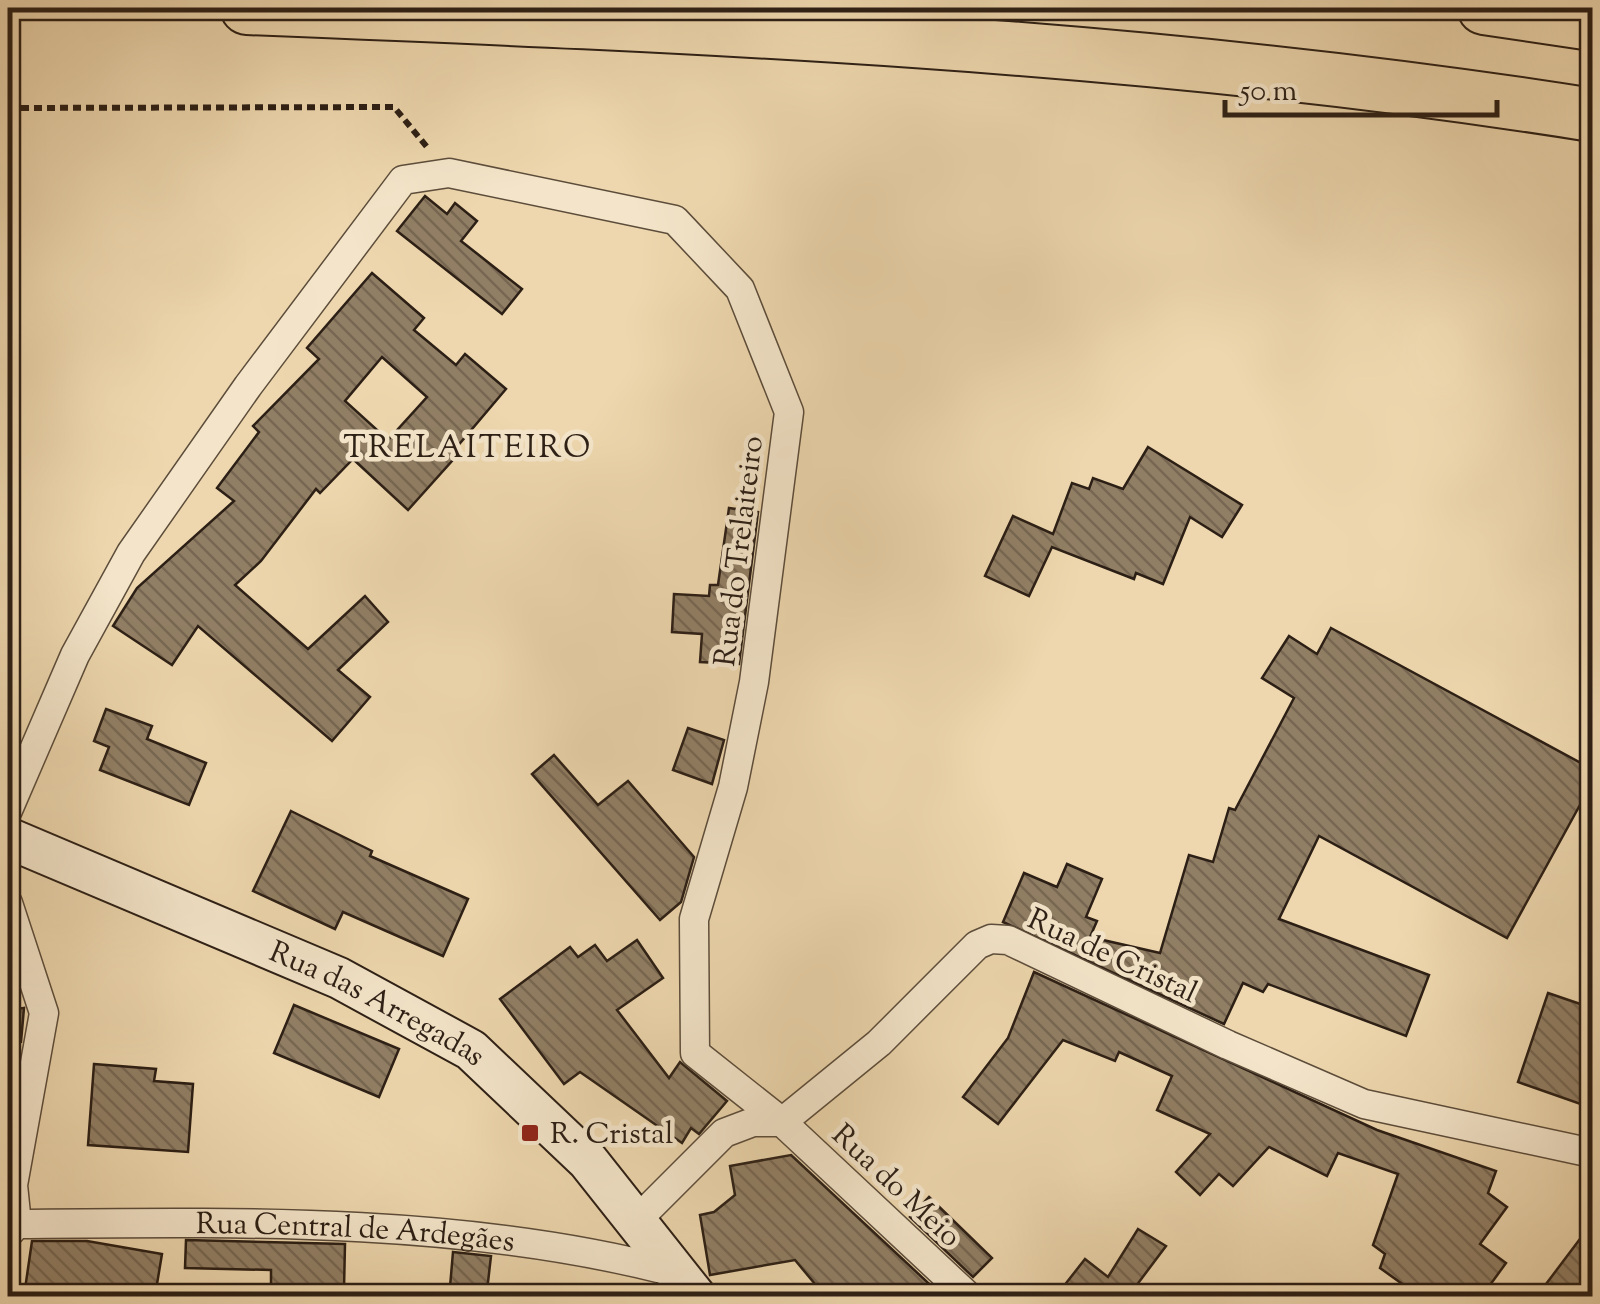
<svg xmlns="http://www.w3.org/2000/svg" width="1600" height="1304" viewBox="0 0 1600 1304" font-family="'Sorts Mill Goudy',serif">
<defs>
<pattern id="building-back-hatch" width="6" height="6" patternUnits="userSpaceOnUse" patternTransform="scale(2.5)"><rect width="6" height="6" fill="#917f65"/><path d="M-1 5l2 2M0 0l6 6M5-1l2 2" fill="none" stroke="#776752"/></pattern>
</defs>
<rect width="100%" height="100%" fill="#eed7ae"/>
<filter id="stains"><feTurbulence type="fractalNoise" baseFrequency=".002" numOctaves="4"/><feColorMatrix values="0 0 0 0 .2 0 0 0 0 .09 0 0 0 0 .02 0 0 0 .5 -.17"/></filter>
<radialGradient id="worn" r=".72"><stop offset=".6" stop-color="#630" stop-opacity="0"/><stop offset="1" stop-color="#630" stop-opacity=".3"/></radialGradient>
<!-- building -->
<g fill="url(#building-back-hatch)" stroke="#2c1f15" stroke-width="2.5" fill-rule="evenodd">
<polygon points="425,196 447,214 455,203 477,221 461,241 522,289 502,314 397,231"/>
<path d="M 372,273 L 424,318 L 414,330 L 456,365 L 465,354 L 506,389 L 456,448 L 460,452 L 408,510 L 353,459 L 320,493 L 316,489 L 261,561 L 235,585 L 308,649 L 365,596 L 388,622 L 338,670 L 370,697 L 332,741 L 198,626 L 172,665 L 113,626 L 137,588 L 234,501 L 217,488 L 259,432 L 253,426 L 319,359 L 307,348 ZM 382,357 L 427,397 L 388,440 L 345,401 Z"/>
<polygon points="1148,447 1242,505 1222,537 1190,517 1163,584 1136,573 1134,579 1052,547 1029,596 985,576 1013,516 1053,534 1072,483 1089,489 1093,478 1123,489"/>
<polygon points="729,508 758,512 739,664 700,662 702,634 672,632 674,594 709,596 710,585 718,585"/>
<polygon points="1331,628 1592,769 1592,783 1507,938 1319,836 1279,919 1429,975 1406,1036 1268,984 1263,992 1243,983 1224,1024 1003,922 1024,873 1057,887 1067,864 1102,879 1086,917 1097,921 1090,937 1160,953 1189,855 1213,862 1229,808 1235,810 1294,698 1262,678 1289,636 1317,654"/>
<polygon points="106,709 152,726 147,739 206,763 189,805 100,770 109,747 94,741"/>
<polygon points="688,728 724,740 712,784 673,770"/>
<polygon points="554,755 598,805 628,781 694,857 681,902 660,920 532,774"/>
<polygon points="291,811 372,851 370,856 468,899 443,956 343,912 335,929 253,891"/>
<polygon points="637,940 663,978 617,1010 669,1078 680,1062 727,1101 699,1134 691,1128 682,1143 580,1072 564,1084 500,999 570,947 578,957 595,945 607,961"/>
<polygon points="1034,972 1377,1130 1496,1171 1488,1193 1507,1207 1480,1244 1506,1263 1482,1296 1419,1296 1380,1268 1385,1254 1373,1245 1398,1174 1338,1153 1327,1176 1269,1147 1233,1186 1219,1174 1200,1195 1176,1172 1210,1134 1157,1110 1172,1076 1119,1052 1115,1061 1063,1040 998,1124 963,1097 1008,1038"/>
<polygon points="1548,993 1592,1008 1592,1108 1518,1082"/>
<polygon points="294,1005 399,1049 379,1097 274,1053"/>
<polygon points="24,1008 21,1042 11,1044 8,1010"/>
<polygon points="94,1064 156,1069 154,1081 193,1084 188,1152 88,1145"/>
<polygon points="791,1155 940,1294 825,1296 795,1260 710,1275 700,1215 714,1212 735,1195 730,1166"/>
<polygon points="929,1197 992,1258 973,1277 910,1217"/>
<polygon points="1592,1223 1592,1273 1585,1296 1537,1296"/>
<polygon points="1138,1229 1166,1246 1130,1294 1133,1296 1056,1296 1085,1259 1108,1277"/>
<polygon points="186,1240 345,1244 344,1289 271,1288 271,1270 185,1268"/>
<polygon points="32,1241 87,1241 162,1254 155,1296 24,1296"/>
<polygon points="453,1252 491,1256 487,1291 450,1287"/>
</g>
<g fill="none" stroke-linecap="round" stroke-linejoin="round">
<defs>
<g id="street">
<polyline points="8,810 75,655 131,553 248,386 403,180 449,173 675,220 740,289 789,412 754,682 733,787 694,919 695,1053 782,1122 968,1296"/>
<polyline points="8,903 44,1013 13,1185 17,1224"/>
<polyline points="634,1223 724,1133 753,1122 782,1122 879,1043 977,945 991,939 1008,940 1228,1045 1364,1104 1592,1153"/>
<path id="s1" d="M 8,1234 L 17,1224 C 232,1222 462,1217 670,1271"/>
</g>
<g id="secondary">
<path id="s2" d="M 8,838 L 339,978 L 471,1050 L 588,1161 L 695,1296"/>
</g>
<g id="highway">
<path d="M 247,8 C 697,26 1147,44 1592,115"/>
<polyline points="1484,8 1592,24"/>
</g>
</defs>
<!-- street casing -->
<use href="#street" stroke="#5c4d3b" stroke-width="31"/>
<!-- secondary casing -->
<use href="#secondary" stroke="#2c1f15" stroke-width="44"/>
<!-- highway casing -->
<use href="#highway" stroke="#2c1f15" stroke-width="56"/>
<!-- path -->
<polyline stroke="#2c1f15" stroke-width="6" stroke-dasharray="8 5" stroke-linecap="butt" points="8,108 394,107 427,147"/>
<!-- street -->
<use href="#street" stroke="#f4e5ca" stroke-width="28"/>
<!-- secondary -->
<use href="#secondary" stroke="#f4e5ca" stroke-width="40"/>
<!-- highway -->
<use href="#highway" stroke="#eed7ae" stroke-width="52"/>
</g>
<!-- markers -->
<rect fill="#8f2418" stroke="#f4e5ca" stroke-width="4" x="520" y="1123" width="20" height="20" rx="5"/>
<g text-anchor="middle" stroke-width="9" stroke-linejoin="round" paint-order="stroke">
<!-- street labels -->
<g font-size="30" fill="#2c1f15" stroke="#f4e5ca">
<text transform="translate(738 551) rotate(-83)" y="10">Rua do Trelaiteiro</text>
<text transform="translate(1113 955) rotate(25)" y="10">Rua de Cristal</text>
<text dy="10" stroke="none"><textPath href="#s2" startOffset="405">Rua das Arregadas</textPath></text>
<text transform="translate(897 1185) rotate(43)" y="10">Rua do Meio</text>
<text dy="10" stroke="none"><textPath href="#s1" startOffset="352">Rua Central de Ardegães</textPath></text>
</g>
<!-- poi labels -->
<g font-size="30" fill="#2c1f15" stroke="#f4e5ca" text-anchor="start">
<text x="550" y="1143">R. Cristal</text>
</g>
<!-- neighbourhood labels -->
<g font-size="32" letter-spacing="2.5" fill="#2c1f15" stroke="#f4e5ca">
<text x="468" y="457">TRELAITEIRO</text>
</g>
</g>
<!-- margin -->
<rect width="1600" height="1304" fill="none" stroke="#eed7ae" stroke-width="40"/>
<rect x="10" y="10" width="1580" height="1284" fill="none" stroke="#2c1f15" stroke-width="5"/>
<rect x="20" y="20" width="1560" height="1264" fill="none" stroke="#2c1f15" stroke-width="2.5"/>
<!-- scale -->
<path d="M1225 100v15h272v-15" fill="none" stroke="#2c1f15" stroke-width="5"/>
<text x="1240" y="100" font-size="30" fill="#2c1f15" stroke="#f4e5ca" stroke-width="8" paint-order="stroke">50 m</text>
<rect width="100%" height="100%" filter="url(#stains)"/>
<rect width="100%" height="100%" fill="url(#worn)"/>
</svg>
